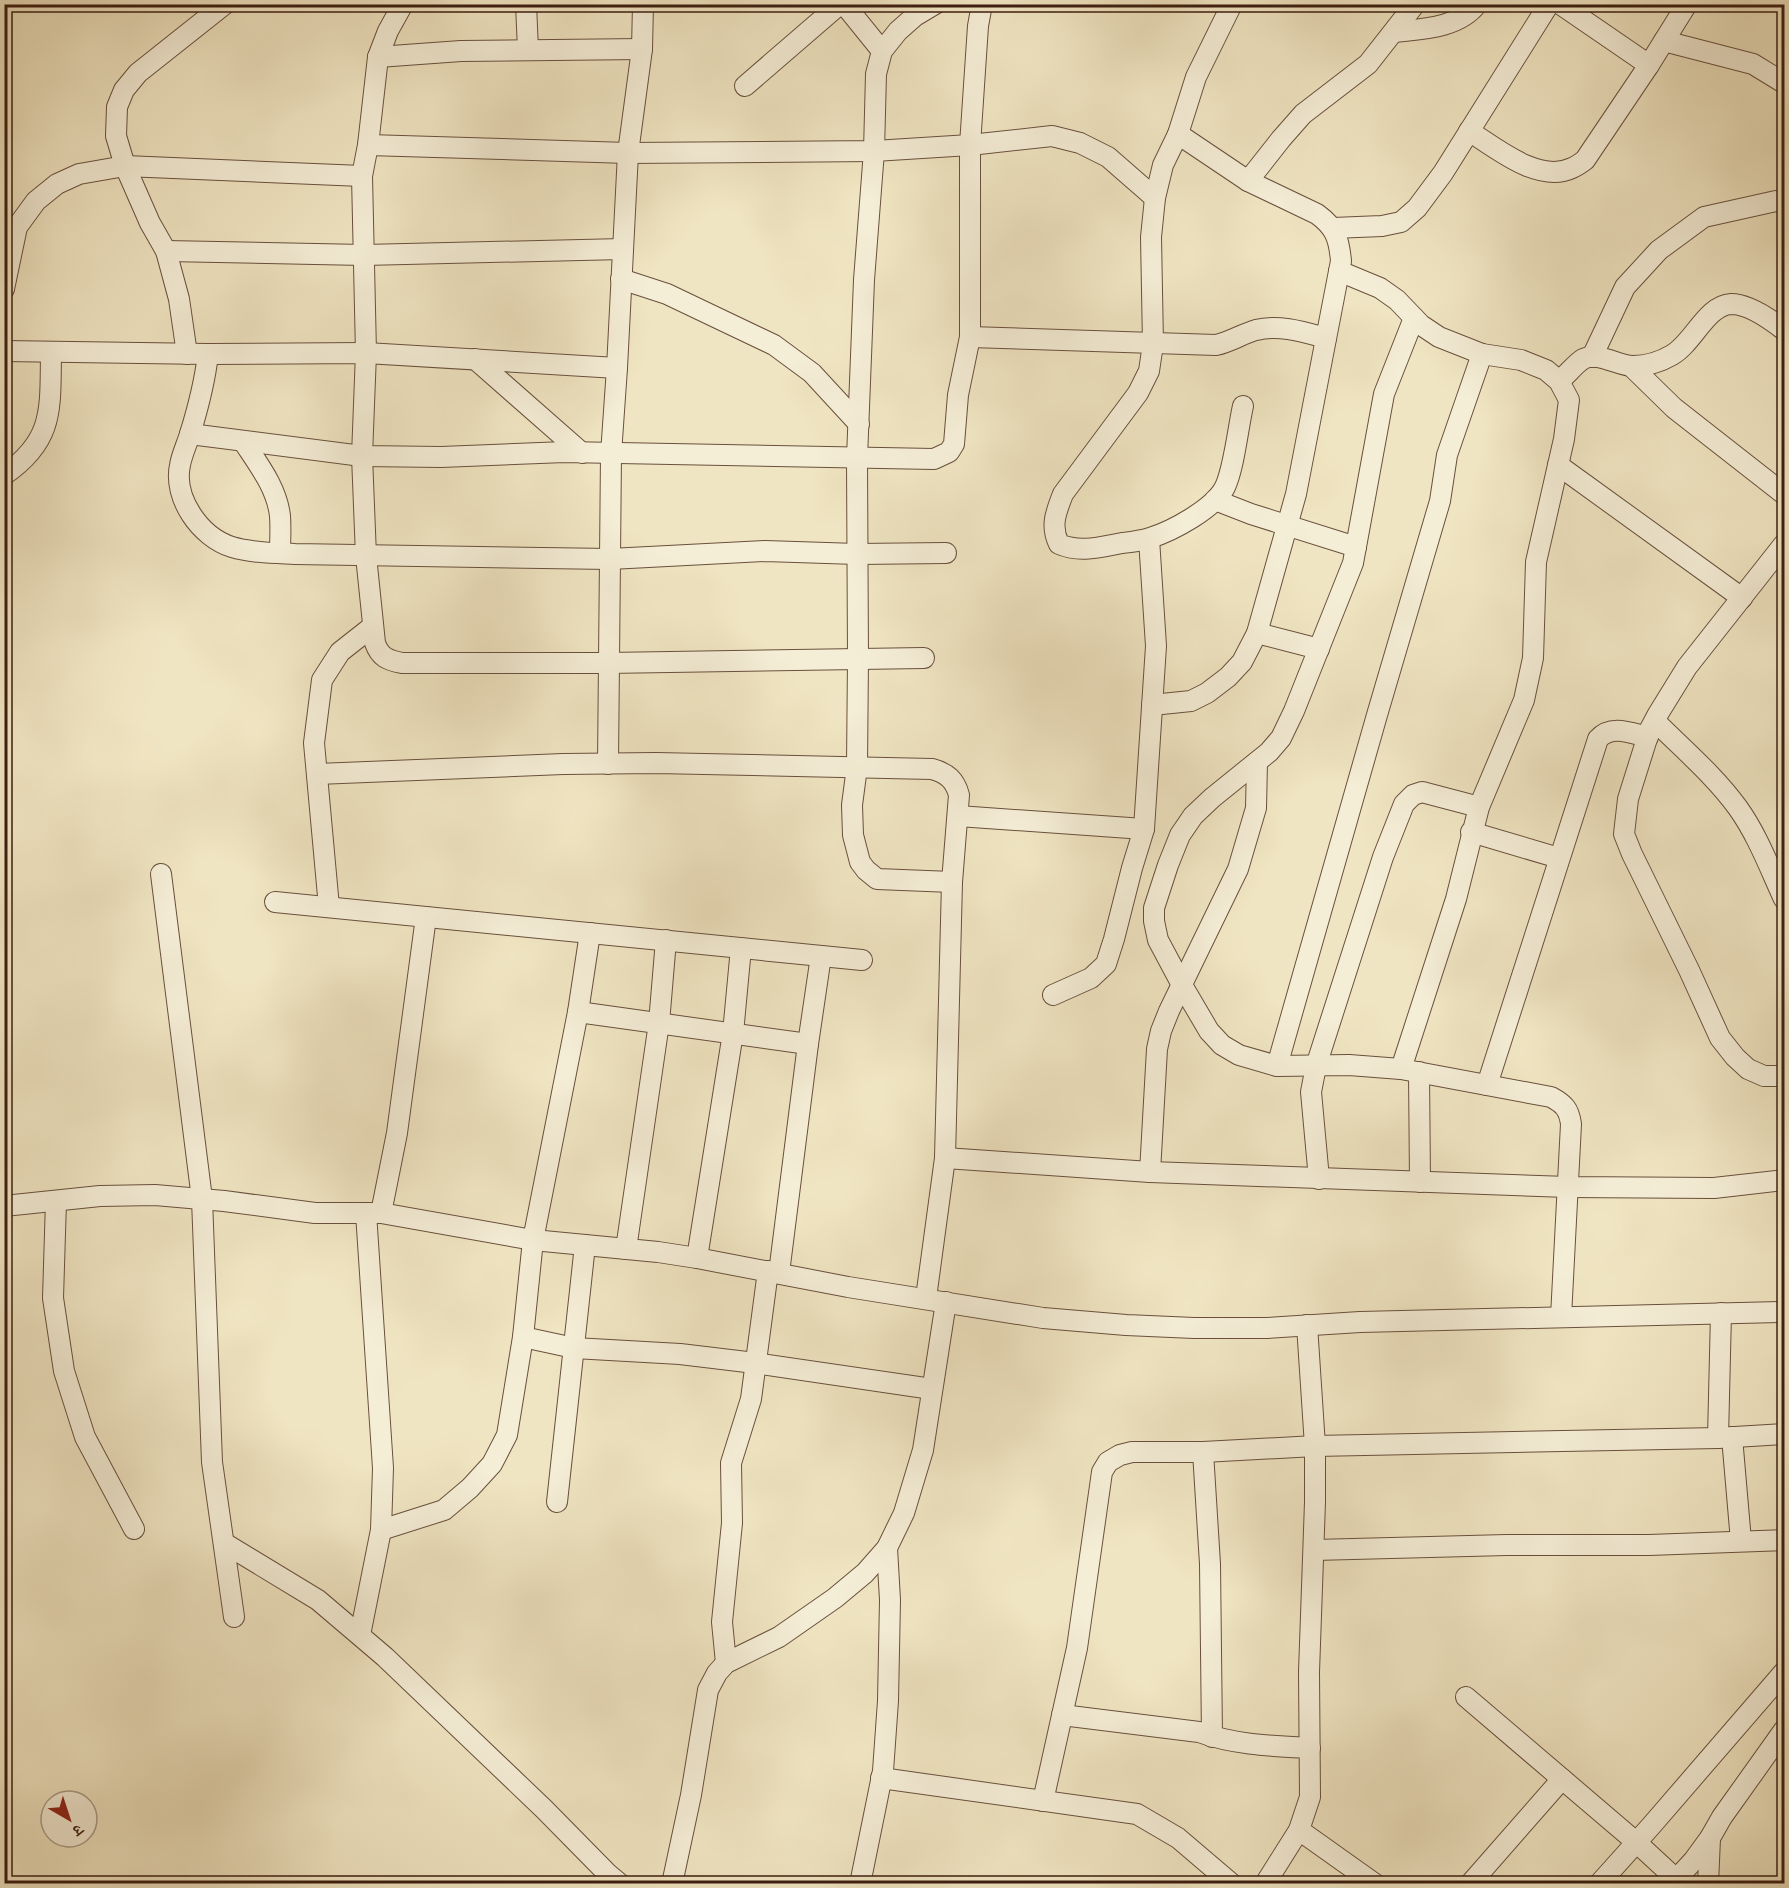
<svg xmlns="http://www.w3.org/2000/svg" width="1789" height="1888" viewBox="0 0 1789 1888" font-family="'Gentium Book Plus','Noto Serif Devanagari',serif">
<rect width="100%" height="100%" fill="#f0e5c2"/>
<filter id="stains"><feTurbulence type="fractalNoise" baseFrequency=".00333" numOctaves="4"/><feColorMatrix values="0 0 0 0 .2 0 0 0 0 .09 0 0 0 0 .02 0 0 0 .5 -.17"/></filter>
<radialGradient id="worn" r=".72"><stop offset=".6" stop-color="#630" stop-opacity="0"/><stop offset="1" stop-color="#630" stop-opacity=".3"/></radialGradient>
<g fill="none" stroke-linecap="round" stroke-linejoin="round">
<defs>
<g id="minor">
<path d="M 403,4 L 388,31 L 378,57 L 368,145 L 362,176 L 366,353 L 362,456 L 366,556 L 375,643 C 380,657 387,660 402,663 L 607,663 L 924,658"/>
<polyline points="526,4 528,50"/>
<polyline points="844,4 882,51"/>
<polyline points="935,4 915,16 898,31 882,51 876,74 874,151 864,280 857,458 858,658 857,767 852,805 853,835 860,862 866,870 877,879 952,882"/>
<path d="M 1232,4 L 1196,77 L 1178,134 L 1163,165 L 1155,198 L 1151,237 L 1153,344 L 1149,371 L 1138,393 L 1063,494 C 1056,512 1050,526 1059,544 C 1080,553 1100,547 1122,543 C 1131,542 1141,541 1150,538 C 1172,531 1214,509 1225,487 C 1234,468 1238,428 1243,406"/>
<polyline points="1560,4 1649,65"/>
<path d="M 1395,32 C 1422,29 1459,28 1477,4"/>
<polyline points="1664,41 1753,64 1784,83"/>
<polyline points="378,57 461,51 642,49"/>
<polyline points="745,86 840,4"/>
<path d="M 1469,131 C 1496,148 1539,184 1572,168 C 1577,166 1581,163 1585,160 L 1649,65 L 1687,4"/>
<polyline points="368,145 628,153 874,151 970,145 1052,136 1080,143 1108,157 1155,198"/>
<polyline points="1248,181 1281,139 1303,114 1368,64 1415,4"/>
<polyline points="1333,228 1382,226 1401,222 1417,208 1443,173 1549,4"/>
<polyline points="166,251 364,255 623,249"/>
<polyline points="1339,271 1380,288 1397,300 1421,325 1439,337 1482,354 1521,360 1546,370 1559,381 1569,400 1564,439 1536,562 1533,658 1524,700 1479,807 1456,899 1401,1069"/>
<polyline points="621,279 667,294 774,345 812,373 859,424"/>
<polyline points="4,289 17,227 36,201 57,184 79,174 125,166 362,176"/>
<path d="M 1414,318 L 1384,394 L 1353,563 L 1294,711 L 1281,738 L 1269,752 L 1212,798 L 1193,816 L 1180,835 L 1168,865 L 1154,908 L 1154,921 L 1158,940 L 1182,985 L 1209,1031 L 1222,1045 L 1239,1055 L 1277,1066 L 1349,1065 L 1401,1069 L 1551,1097 C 1564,1104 1569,1109 1571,1124 L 1561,1317"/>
<path d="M 970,337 L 1216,345 C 1230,342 1242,334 1256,330 C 1279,324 1304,332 1326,338"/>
<polyline points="4,351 208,354 366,353 617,368"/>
<polyline points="187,354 179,299 166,251 150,223 125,166 116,136 117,107 124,90 138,73 225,4"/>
<path d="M 208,354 C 205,381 198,408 190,434 C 187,444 182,454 180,465 C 173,498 200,537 232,547 C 252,553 275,553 295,554 L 610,559 L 765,551 L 857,554 L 946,553"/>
<polyline points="1592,357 1625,287 1659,250 1704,217 1776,201 1784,201"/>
<polyline points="475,359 582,453"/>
<polyline points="1631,366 1674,408 1784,494"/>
<path d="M 1559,381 C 1567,375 1575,364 1583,359 C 1599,351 1617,366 1633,366 C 1647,366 1660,362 1672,355 C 1693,343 1707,305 1731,304 C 1749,304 1770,319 1784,330"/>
<polyline points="190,434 362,456 441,457 565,452 934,459 949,452 954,444 958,395 970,337 970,145 978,26 982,4"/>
<path d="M 243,441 C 258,464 277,488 280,516 C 281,528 280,541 280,553"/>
<polyline points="1558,465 1742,598"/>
<path d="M 4,475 C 55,440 50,408 51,352"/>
<polyline points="1215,500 1251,514 1356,547"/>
<polyline points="1784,544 1687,667 1658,714 1650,729 1628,799 1624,834 1632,854 1689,970 1720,1038 1735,1057 1748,1069 1764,1076 1784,1076"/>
<polyline points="1257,633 1319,649"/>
<path d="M 1152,705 L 1191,701 L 1207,693 L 1228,677 L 1242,662 L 1257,633 L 1296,494 L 1341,261 C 1339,238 1335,227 1317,214 L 1248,181 L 1178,134"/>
<path d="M 1655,721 C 1683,749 1715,776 1738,808 C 1758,836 1770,869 1784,899"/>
<polyline points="608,764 611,454 617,368 628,153 642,49 643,4"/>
<path d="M 317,774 L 563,764 L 656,763 L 932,769 C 947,773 955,780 959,795 L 952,882 L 945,1158 L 926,1298"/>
<polyline points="958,816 1144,829"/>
<polyline points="1471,832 1559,858"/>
<polyline points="161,874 202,1199 212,1462 234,1617"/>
<polyline points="275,902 862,960"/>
<polyline points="329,907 314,743 322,680 340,652 373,626"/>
<polyline points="1053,995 1091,978 1106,964 1114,939 1132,868 1144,829 1156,646 1149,539"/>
<polyline points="578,1012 808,1044"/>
<polyline points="1277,1066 1377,715 1440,501 1447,455 1482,354"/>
<polyline points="1419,1072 1420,1182"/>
<path d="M 1487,1085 L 1598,739 C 1611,724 1631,733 1648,737"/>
<polyline points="945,1158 1150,1172 1568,1187 1714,1188 1784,1180"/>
<polyline points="1150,1172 1157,1049 1161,1031 1169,1011 1238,869 1256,808 1257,762"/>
<polyline points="1319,1179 1311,1092 1316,1066 1383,857 1404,804 1413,795 1422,792 1479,807"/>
<polyline points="56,1201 53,1298 64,1371 85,1437 134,1529"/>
<polyline points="4,1206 100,1196 155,1195 224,1201 315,1213 381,1213 533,1240 658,1252 697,1258 848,1287 1043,1318 1126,1325 1194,1328 1267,1328 1360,1322 1784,1312"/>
<polyline points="381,1213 397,1133 426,917"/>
<polyline points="626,1249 659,1023 666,940"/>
<polyline points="697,1258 733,1033 741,948"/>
<polyline points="779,1273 808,1044 821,956"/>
<polyline points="523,1337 574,1348 680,1354 755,1363 932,1389"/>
<polyline points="1732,1437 1741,1541"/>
<polyline points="1718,1438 1721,1313"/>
<polyline points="1203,1452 1210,1564 1212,1737"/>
<polyline points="557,1502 585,1245"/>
<polyline points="381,1530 444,1510 470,1488 492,1464 507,1435 523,1337 533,1240 578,1012 590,933"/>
<polyline points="224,1543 318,1600 385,1657 544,1809 608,1874 620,1884"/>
<polyline points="1314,1550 1507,1545 1649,1545 1784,1540"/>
<polyline points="360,1635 381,1530 383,1468 366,1213"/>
<polyline points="726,1663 722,1622 732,1523 731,1463 751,1399 768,1271"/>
<polyline points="1466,1697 1636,1842 1675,1878"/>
<path d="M 1062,1715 L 1199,1732 C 1235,1745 1272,1746 1310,1748"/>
<polyline points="881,1778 1137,1814 1178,1838 1232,1884"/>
<polyline points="1043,1801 1077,1648 1102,1472 1108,1462 1120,1455 1132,1452 1203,1452 1315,1446 1718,1438 1784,1434"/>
<polyline points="1299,1830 1375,1884"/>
<polyline points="672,1884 691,1795 708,1690 717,1673 726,1663 779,1637 835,1598 865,1573 887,1548 904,1513 923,1450 946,1302"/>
<polyline points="860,1884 883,1771 888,1701 890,1600 887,1548"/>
<polyline points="1265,1884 1299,1830 1310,1797 1309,1672 1315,1502 1315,1446 1307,1325"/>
<polyline points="1470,1884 1562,1779"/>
<polyline points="1599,1884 1651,1826 1784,1672"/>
<polyline points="1672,1884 1694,1860 1710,1838 1722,1817 1784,1730"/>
<polyline points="1708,1884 1710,1838"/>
</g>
</defs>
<!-- minor casing -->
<use href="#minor" stroke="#69503d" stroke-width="22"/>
<!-- minor -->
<use href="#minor" stroke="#f5eed7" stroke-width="20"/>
</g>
<!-- margin -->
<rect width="1789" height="1888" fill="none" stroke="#f0e5c2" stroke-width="24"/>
<rect x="6" y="6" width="1777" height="1876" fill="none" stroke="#3c1e11" stroke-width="3"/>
<rect x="12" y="12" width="1765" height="1864" fill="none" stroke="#3c1e11" stroke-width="1.5"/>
<!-- north arrow -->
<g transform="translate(69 1819) rotate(141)"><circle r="28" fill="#f5eed7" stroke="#ab9b88" stroke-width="1.5"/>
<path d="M0-4.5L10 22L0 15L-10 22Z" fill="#8f2418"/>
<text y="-9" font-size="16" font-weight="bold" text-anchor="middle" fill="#3c1e11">उ</text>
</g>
<rect width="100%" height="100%" filter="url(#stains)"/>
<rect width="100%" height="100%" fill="url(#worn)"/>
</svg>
